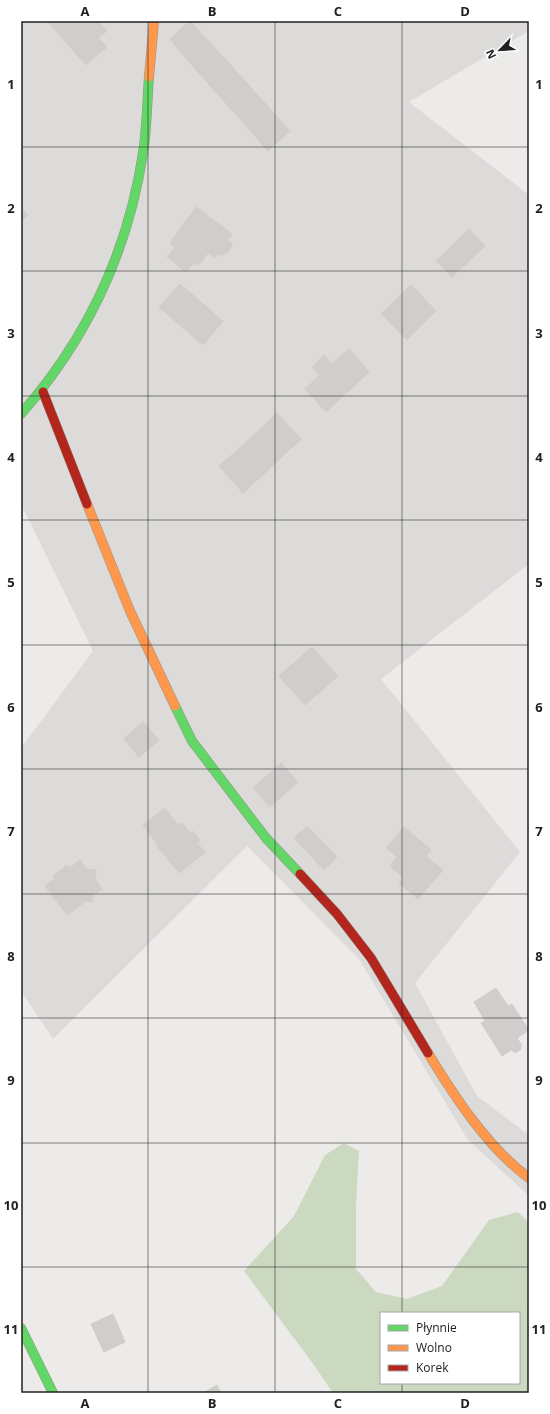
<svg xmlns="http://www.w3.org/2000/svg" width="550" height="1414" viewBox="0 0 550 1414" font-family="'Open Sans',sans-serif">
<rect width="100%" height="100%" fill="#edebe9"/>
<!-- residential -->
<polygon fill="#dddbda" points="21,21 529,21 529,31 409,102 529,195 529,564 381,679 520,852 415,983 477,1096 529,1135 529,1196 468,1140 359,959 247,846 53,1039 21,991 21,748 93,651 24,510 21,512"/>
<!-- forest -->
<path fill="#cbd9c1" fill-rule="evenodd" d="M 344,1143 L 359,1151 L 356,1206 L 356,1269 L 376,1292 L 407,1299 L 442,1286 L 489,1220 L 518,1212 L 529,1223 L 529,1393 L 333,1393 L 311,1361 L 244,1271 L 294,1216 L 325,1155 ZM 381,1313 L 519,1313 L 519,1383 L 381,1383 Z"/>
<!-- building -->
<g fill="#d0cecc" stroke="#d0cdcb">
<polygon points="47,21 98,21 107,31 98,38 107,47 86,65"/>
<polygon points="190,21 226,60 204,79 170,39"/>
<polygon points="226,60 254,91 232,110 204,79"/>
<polygon points="254,91 290,131 268,151 232,110"/>
<polygon points="196,207 232,234 228,240 232,243 232,246 227,253 220,255 219,253 215,258 208,253 199,265 194,262 186,272 167,257 175,247 170,243"/>
<polygon points="21,208 28,215 21,222"/>
<polygon points="469,229 485,246 452,277 436,261"/>
<polygon points="180,284 223,321 203,345 159,307"/>
<polygon points="411,285 436,311 407,340 381,314"/>
<polygon points="349,349 369,372 326,412 305,389 320,375 312,367 324,355 332,364"/>
<polygon points="277,413 301,439 266,472 242,446"/>
<polygon points="242,446 266,472 243,493 219,466"/>
<polygon points="312,647 338,676 305,705 279,676"/>
<polygon points="143,722 159,740 139,757 124,739"/>
<polygon points="281,763 298,782 270,807 253,788"/>
<polygon points="165,808 179,826 157,844 143,825"/>
<polygon points="182,823 190,833 193,831 200,840 197,843 205,852 179,873 156,845"/>
<polygon points="307,826 337,857 324,870 294,838"/>
<polygon points="404,827 431,850 426,856 443,870 418,899 399,883 403,877 390,866 397,857 386,848"/>
<polygon points="80,860 87,869 96,870 95,879 102,889 93,895 92,902 86,901 67,915 45,886 55,879 53,876 67,865 70,868"/>
<polygon points="496,988 508,1006 512,1004 529,1030 517,1038 521,1044 521,1049 516,1053 511,1050 502,1056 481,1023 485,1021 474,1002"/>
<polygon points="113,1314 125,1342 104,1352 91,1324"/>
<polygon points="217,1385 221,1393 203,1393"/>
</g>
<g fill="none" stroke-linecap="round" stroke-linejoin="round">
<defs>
<g id="fast">
<path d="M 21,414 C 87,339 128,252 143,153 C 147,128 147,102 149,77"/>
<polyline points="175,706 192,741 266,838 300,874"/>
<polyline points="21,1328 53,1393"/>
</g>
<g id="slow">
<polyline points="149,77 154,21"/>
<polyline points="87,504 130,611 175,706"/>
<path d="M 428,1053 C 454,1096 488,1148 529,1178"/>
</g>
<g id="jam">
<polyline points="43,392 87,504"/>
<polyline points="300,874 337,914 371,958 428,1053"/>
</g>
</defs>
<!-- fast casing -->
<use href="#fast" stroke="#959582" stroke-width="10"/>
<!-- slow casing -->
<use href="#slow" stroke="#959582" stroke-width="10"/>
<!-- jam casing -->
<use href="#jam" stroke="#959582" stroke-width="10"/>
<!-- fast -->
<use href="#fast" stroke="#63d668" stroke-width="9"/>
<!-- slow -->
<use href="#slow" stroke="#ff974d" stroke-width="9"/>
<!-- jam -->
<use href="#jam" stroke="#b3261e" stroke-width="9"/>
</g>
<!-- grid -->
<path fill="none" stroke="#202020" stroke-width="1" stroke-opacity="0.55" d="M 148,21 L 148,1393M 275,21 L 275,1393M 402,21 L 402,1313M 21,147 L 529,147M 21,271 L 529,271M 21,396 L 529,396M 21,520 L 529,520M 21,645 L 529,645M 21,769 L 529,769M 21,894 L 529,894M 21,1018 L 529,1018M 21,1143 L 529,1143M 21,1267 L 529,1267M 402,1383 L 402,1393"/>
<!-- border -->
<rect width="550" height="1414" fill="none" stroke="#ffffff" stroke-width="44"/>
<!-- legend -->
<rect x="380" y="1312" width="140" height="72" fill="#ffffff" stroke="#a6a6a6"/>
<rect x="388" y="1325" width="20" height="6" fill="#63d668" stroke="#a6a6a6"/>
<text x="416" y="1332" font-size="12" fill="#202020">Płynnie</text>
<rect x="388" y="1345" width="20" height="6" fill="#ff974d" stroke="#a6a6a6"/>
<text x="416" y="1352" font-size="12" fill="#202020">Wolno</text>
<rect x="388" y="1365" width="20" height="6" fill="#b3261e" stroke="#a6a6a6"/>
<text x="416" y="1372" font-size="12" fill="#202020">Korek</text>
<!-- north arrow -->
<g transform="translate(500 50) rotate(245)" stroke="#ffffff" stroke-width="3" paint-order="stroke">
<path d="M0-3L7 15L0 10L-7 15Z" fill="#202020"/>
<text y="-6" font-size="11" font-weight="bold" text-anchor="middle" fill="#202020">N</text>
</g>
<rect x="22" y="22" width="506" height="1370" fill="none" stroke="#202020" stroke-width="1.5"/>
<g font-size="13" text-anchor="middle" font-weight="bold" fill="#202020">
<text x="85" y="16">A</text>
<text x="212" y="16">B</text>
<text x="338" y="16">C</text>
<text x="465" y="16">D</text>
<text x="11" y="89">1</text>
<text x="539" y="89">1</text>
<text x="11" y="213">2</text>
<text x="539" y="213">2</text>
<text x="11" y="338">3</text>
<text x="539" y="338">3</text>
<text x="11" y="462">4</text>
<text x="539" y="462">4</text>
<text x="11" y="587">5</text>
<text x="539" y="587">5</text>
<text x="11" y="712">6</text>
<text x="539" y="712">6</text>
<text x="11" y="836">7</text>
<text x="539" y="836">7</text>
<text x="11" y="961">8</text>
<text x="539" y="961">8</text>
<text x="11" y="1085">9</text>
<text x="539" y="1085">9</text>
<text x="11" y="1210">10</text>
<text x="539" y="1210">10</text>
<text x="11" y="1334">11</text>
<text x="539" y="1334">11</text>
<text x="85" y="1408">A</text>
<text x="212" y="1408">B</text>
<text x="338" y="1408">C</text>
<text x="465" y="1408">D</text>
</g>
</svg>
